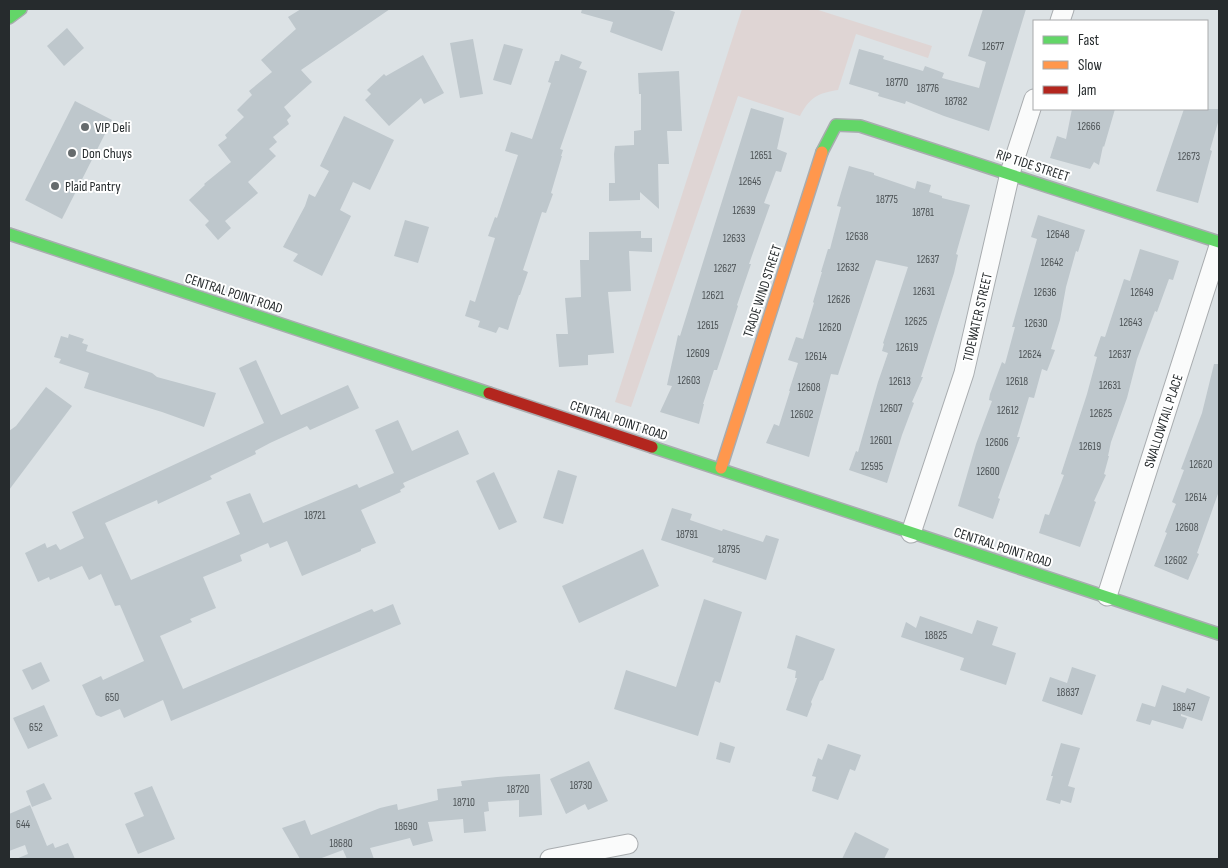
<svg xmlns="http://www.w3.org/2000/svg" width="1228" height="868" viewBox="0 0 1228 868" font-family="'Sofia Sans Condensed',sans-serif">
<rect width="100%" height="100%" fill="#dce2e5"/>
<!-- green -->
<path fill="#dfd5d4" d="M 742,9 L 815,9 L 932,46 L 928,58 L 856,34 L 838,90 C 818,93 810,97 800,116 L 738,96 L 631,407 L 615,402 Z"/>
<!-- building -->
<g fill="#bec7cc">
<polygon points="301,9 390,9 301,70 312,82 284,107 291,116 287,120 289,124 273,137 277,142 269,149 276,156 248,182 258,193 225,221 231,228 218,240 205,225 209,221 189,200 205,185 204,184 231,162 218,145 227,138 225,135 244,117 237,110 252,95 249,91 272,72 261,60 296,29 288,17"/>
<polygon points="582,9 666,9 675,12 662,51 610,32 613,22 581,13"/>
<polygon points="983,9 1026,9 989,131 944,116 906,101 905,104 878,96 879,93 849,84 859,49 884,56 883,59 923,71 925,66 944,73 942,78 979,88 986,62 968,56"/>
<polygon points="67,28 84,48 64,66 47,46"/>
<polygon points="473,39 483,94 460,98 450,43"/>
<polygon points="504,44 523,49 511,85 493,80"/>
<polygon points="561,54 582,62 579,68 587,71 560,149 563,150 561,156 562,156 551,193 553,194 546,213 542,212 523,270 528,272 520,295 519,295 508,330 499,327 496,333 478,327 480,321 465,316 470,300 475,302 495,238 488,236 495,217 497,218 518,155 505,151 511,132 532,139 551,83 548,82 555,61 559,61"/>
<polygon points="423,55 444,93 424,104 421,98 389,126 365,100 371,94 367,90 384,74 386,76"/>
<polygon points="679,71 682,131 667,131 669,164 658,164 659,209 640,192 640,200 609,201 609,183 615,183 614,154 615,146 634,145 634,131 641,130 641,94 639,94 638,73"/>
<polygon points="75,101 112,120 62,219 25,200"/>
<polygon points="751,108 784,118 777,149 787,153 781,172 776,171 764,203 770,205 749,264 751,264 737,305 738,306 726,343 717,370 714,370 703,404 704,404 699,424 660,412 672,386 667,385 678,335 680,336"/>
<polygon points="1072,109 1115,109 1104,147 1103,146 1099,165 1094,162 1090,169 1050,158 1057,136 1066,139"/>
<polygon points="1184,109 1219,109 1219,119 1210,150 1212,151 1198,203 1156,191"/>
<polygon points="344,116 394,140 370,190 353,182 340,210 351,216 322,276 293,261 298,254 283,247 305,206 309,194 315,197 329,171 320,166"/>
<polygon points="849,166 874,173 874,175 915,189 917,181 931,185 929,192 942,196 942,198 970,205 956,254 958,255 954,273 921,377 923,377 912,402 914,403 902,435 887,483 849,470 856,451 858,452 878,382 888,353 882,351 884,344 883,343 908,267 876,260 838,375 831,374 809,457 766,443 774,424 779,426 790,391 789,391 798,363 788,360 796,337 803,339 814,303 813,302 822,272 821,272 828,249 830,249 841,207 837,206"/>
<polygon points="1038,215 1085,230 1078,252 1076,251 1066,287 1060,320 1051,349 1055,350 1047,371 1042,369 1034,398 1029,397 1017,437 1020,437 998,498 1000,499 993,519 958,506 976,444 992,401 989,400 990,394 1002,362 1005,364 1015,327 1012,327 1037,239 1031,237"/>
<polygon points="405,220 429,227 418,263 394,256"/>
<polygon points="641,231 641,238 652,238 652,252 629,251 631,291 608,292 614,353 588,355 588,365 559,367 556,334 568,334 565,298 581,297 580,260 589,260 589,232"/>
<polygon points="1140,249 1179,261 1173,280 1169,279 1157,312 1155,311 1137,359 1127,398 1111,442 1108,456 1109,456 1104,474 1106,475 1094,501 1096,502 1080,547 1039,533 1045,514 1049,515 1064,475 1061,474 1087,394 1097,357 1094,356 1101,336 1105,337 1124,279 1130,281"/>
<polygon points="69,334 84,339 82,343 88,345 86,351 152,373 157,377 216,393 204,427 162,412 84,388 89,373 59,363 61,359 54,357 61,336 68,338"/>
<polygon points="256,360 281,415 348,385 359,408 310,430 307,426 270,443 255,451 256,454 210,476 212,479 158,504 157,500 105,523 131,580 240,534 226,502 250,493 263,523 357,484 359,488 394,473 375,430 398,420 412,451 458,430 469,454 403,483 405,487 400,490 401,492 361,510 376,543 361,549 361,551 302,576 287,541 270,548 268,543 240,555 242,561 203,577 216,608 190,619 192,622 160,636 183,689 372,609 374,612 393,604 401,624 171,721 163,700 124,718 120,709 101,717 96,715 82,685 101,676 103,680 144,661 120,605 115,606 101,574 89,580 82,566 50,580 49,577 38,582 25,553 45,543 47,548 56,544 60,550 84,538 72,512 264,423 239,368"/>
<polygon points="1214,364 1219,364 1219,491 1197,553 1199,554 1188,580 1154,566 1167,533 1165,532 1176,504 1172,502 1184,470 1181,469 1202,413"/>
<polygon points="46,387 72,406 9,490 9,431 16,426"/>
<polygon points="558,470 577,476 563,524 543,518"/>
<polygon points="494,472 517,522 499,530 476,481"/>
<polygon points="672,508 692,514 690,520 722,531 723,529 763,542 766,535 779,539 766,580 712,562 714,558 661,540"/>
<polygon points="643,549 659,586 579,623 562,586"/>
<polygon points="704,599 742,612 720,683 715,681 698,736 614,709 626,670 676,687"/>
<polygon points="920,616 972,634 977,620 998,627 992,645 1016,653 1006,685 960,670 964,658 901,637 906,622 916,628"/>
<polygon points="796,635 835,649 823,680 820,681 811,702 812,704 807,717 786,710 797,678 795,678 796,671 787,668"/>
<polygon points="41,662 50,681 32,690 22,670"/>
<polygon points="1072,667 1096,675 1082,715 1042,701 1050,677 1067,683"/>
<polygon points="1162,685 1185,693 1187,688 1210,697 1202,721 1181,714 1181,716 1187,718 1183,729 1152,720 1150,725 1136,721 1142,703 1155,707"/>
<polygon points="44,705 58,736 28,749 13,718"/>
<polygon points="720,742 735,747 730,763 716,759"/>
<polygon points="1061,743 1080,748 1068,786 1075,788 1071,803 1061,800 1060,804 1046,800 1053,776 1051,776"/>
<polygon points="828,744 861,755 855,771 850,769 838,800 812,791 816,777 812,776 818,758 822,760"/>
<polygon points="589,761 608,801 588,810 585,804 566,814 550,779"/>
<polygon points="540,774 542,815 519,817 519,800 488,802 489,811 484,812 486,831 464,833 463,819 428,822 433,841 413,846 410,838 370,848 374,859 347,859 343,850 319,859 300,859 282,828 305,820 311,835 380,808 397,804 398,810 438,800 437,789 462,786 461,781 497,777"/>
<polygon points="44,783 52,799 32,807 26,791"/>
<polygon points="152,786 175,839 138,854 125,824 144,816 134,793"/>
<polygon points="30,805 47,846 53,843 55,848 68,843 75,859 16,859 28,854 25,845 9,851 9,814"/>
<polygon points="855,832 889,849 884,859 842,859"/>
</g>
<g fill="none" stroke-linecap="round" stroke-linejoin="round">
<defs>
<g id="street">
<polyline points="1060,21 1064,9"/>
<polyline points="911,533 964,373 1010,173 1034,99"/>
<polyline points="1107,596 1219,246"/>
<polyline points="550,859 628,844"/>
</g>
<g id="fast">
<polyline points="9,18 21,9"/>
<polyline points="822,152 836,125 860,126 1219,242"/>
<polyline points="9,234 489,393"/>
<polyline points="652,447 1219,634"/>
</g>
<polyline id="slow" points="721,468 822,152"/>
<polyline id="jam" points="489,393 652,447"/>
</defs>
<!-- street casing -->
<use href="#street" stroke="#a8acaf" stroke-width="21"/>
<!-- fast casing -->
<use href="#fast" stroke="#a8acaf" stroke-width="14"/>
<!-- slow casing -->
<use href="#slow" stroke="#a8acaf" stroke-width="14"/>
<!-- jam casing -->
<use href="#jam" stroke="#a8acaf" stroke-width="14"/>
<!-- street -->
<use href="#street" stroke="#fafbfb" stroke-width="19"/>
<!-- fast -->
<use href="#fast" stroke="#63d668" stroke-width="11"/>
<!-- slow -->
<use href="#slow" stroke="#ff974d" stroke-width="11"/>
<!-- jam -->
<use href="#jam" stroke="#b3261e" stroke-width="11"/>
</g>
<!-- markers -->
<g fill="#666b6d" stroke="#fff" stroke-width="2">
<circle cx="85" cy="127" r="5"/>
<circle cx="72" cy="153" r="5"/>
<circle cx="55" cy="186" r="5"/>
</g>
<g text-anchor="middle" stroke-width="4" stroke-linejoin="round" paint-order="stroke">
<!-- number labels -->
<g font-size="11" fill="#4c5255">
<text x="993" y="50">12677</text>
<text x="897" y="86">18770</text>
<text x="928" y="92">18776</text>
<text x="956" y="105">18782</text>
<text x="1089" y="130">12666</text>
<text x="761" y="159">12651</text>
<text x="1189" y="160">12673</text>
<text x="750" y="185">12645</text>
<text x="887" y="203">18775</text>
<text x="744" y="214">12639</text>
<text x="923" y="216">18781</text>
<text x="1058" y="238">12648</text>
<text x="857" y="240">12638</text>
<text x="734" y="242">12633</text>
<text x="928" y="263">12637</text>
<text x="1052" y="266">12642</text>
<text x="848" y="271">12632</text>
<text x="725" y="272">12627</text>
<text x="924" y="295">12631</text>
<text x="1045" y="296">12636</text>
<text x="1142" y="296">12649</text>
<text x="713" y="299">12621</text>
<text x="839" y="303">12626</text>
<text x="916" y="325">12625</text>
<text x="1131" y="326">12643</text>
<text x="1036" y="327">12630</text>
<text x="708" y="329">12615</text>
<text x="830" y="331">12620</text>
<text x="907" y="351">12619</text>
<text x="698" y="357">12609</text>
<text x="1030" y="358">12624</text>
<text x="1120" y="358">12637</text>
<text x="816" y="360">12614</text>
<text x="689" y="384">12603</text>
<text x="900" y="385">12613</text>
<text x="1017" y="385">12618</text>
<text x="1110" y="389">12631</text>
<text x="809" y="391">12608</text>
<text x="891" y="412">12607</text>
<text x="1008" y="414">12612</text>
<text x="1101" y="417">12625</text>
<text x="802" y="418">12602</text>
<text x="881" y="444">12601</text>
<text x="997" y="446">12606</text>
<text x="1090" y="450">12619</text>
<text x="1201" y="468">12620</text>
<text x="872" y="470">12595</text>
<text x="988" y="475">12600</text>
<text x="1196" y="501">12614</text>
<text x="315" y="519">18721</text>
<text x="1187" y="531">12608</text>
<text x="687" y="538">18791</text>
<text x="729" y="553">18795</text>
<text x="1176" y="564">12602</text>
<text x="936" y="639">18825</text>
<text x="1068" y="696">18837</text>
<text x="112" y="701">650</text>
<text x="1184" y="711">18847</text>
<text x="36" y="731">652</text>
<text x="581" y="789">18730</text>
<text x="518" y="793">18720</text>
<text x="464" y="806">18710</text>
<text x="23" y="828">644</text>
<text x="406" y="830">18690</text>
<text x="341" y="847">18680</text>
</g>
<!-- poi labels -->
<g font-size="14" fill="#262b2d" stroke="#fff" text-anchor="start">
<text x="95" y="132">VIP Deli</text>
<text x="82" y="158">Don Chuys</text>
<text x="65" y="191">Plaid Pantry</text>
</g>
<!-- street labels -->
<g font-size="14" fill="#262b2d" stroke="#fff">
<text transform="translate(1033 165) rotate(18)" y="5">RIP TIDE STREET</text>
<text transform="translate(762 291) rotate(-72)" y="5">TRADE WIND STREET</text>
<text transform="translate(234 293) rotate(18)" y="5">CENTRAL POINT ROAD</text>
<text transform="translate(977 317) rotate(-77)" y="5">TIDEWATER STREET</text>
<text transform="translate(619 420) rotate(18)" y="5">CENTRAL POINT ROAD</text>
<text transform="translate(1163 421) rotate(-72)" y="5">SWALLOWTAIL PLACE</text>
<text transform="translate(1003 547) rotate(18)" y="5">CENTRAL POINT ROAD</text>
</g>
</g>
<!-- border -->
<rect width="1228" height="868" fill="none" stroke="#262b2d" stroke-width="20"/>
<!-- legend -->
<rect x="1033" y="20" width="175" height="90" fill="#ffffff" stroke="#a8aaab"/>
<rect x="1043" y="36" width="25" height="8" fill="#63d668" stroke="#a8aaab"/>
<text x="1078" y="45" font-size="15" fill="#262b2d">Fast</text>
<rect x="1043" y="61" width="25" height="8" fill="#ff974d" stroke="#a8aaab"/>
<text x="1078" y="70" font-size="15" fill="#262b2d">Slow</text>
<rect x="1043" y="86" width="25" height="8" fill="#b3261e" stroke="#a8aaab"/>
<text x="1078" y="95" font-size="15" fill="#262b2d">Jam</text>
</svg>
